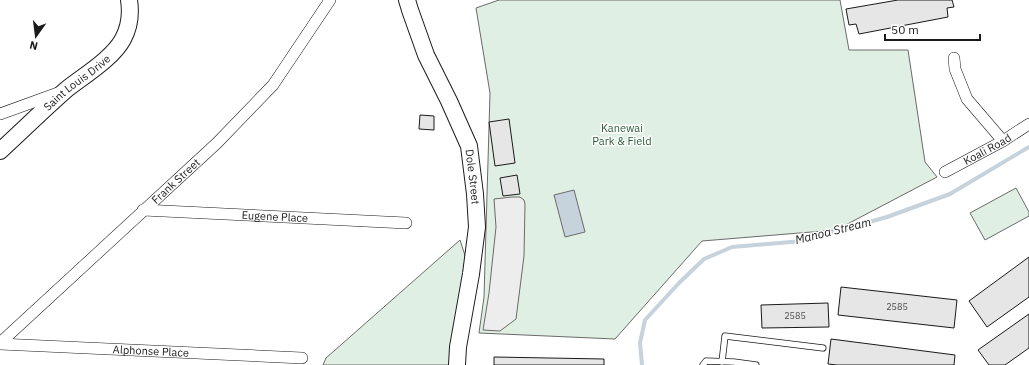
<svg xmlns="http://www.w3.org/2000/svg" width="1029" height="365" viewBox="0 0 1029 365" font-family="'IBM Plex Sans',sans-serif">
<rect width="100%" height="100%" fill="#fff"/>
<!-- green -->
<g fill="#e0efe3" stroke="#6a6a6a">
<polygon points="499,0 840,0 849,50 908,50 925,162 937,177 836,230 702,241 615,339 479,333 484,297 490,93 476,8"/>
<polygon points="1016,188 1029,212 1029,216 985,240 970,213"/>
<polygon points="460,240 471,274 457,365 323,365 326,358"/>
</g>
<!-- parking -->
<polygon fill="#ededed" stroke="#6a6a6a" points="512,197 520,197 524,200 525,204 524,256 516,319 500,331 483,330 489,293 496,227 494,199"/>
<!-- water -->
<polygon fill="#c6d2dc" stroke="#6a6a6a" points="574,190 585,232 565,237 554,195"/>
<g fill="none" stroke-linecap="round" stroke-linejoin="round">
<!-- stream -->
<polyline stroke="#c6d2dc" stroke-width="4" points="642,365 640,343 645,320 679,283 704,259 732,247 802,241 887,217 950,194 1029,147"/>
</g>
<!-- building -->
<g fill="#e6e6e6" stroke="#1a1a1a">
<polygon points="898,0 952,0 954,7 947,8 948,17 859,34 856,24 849,25 846,9"/>
<polygon points="420,115 434,116 434,130 419,129"/>
<polygon points="509,119 515,163 495,166 489,122"/>
<polygon points="517,175 520,194 503,196 500,178"/>
<polygon points="1029,257 1029,297 987,327 969,301"/>
<polygon points="841,287 957,300 954,328 838,315"/>
<polygon points="828,303 829,327 762,328 761,305"/>
<polygon points="1029,314 1029,348 1005,365 989,365 978,350"/>
<polygon points="831,339 955,355 954,365 837,365 828,364"/>
<polygon points="494,357 604,359 604,365 494,365"/>
</g>
<g fill="none" stroke-linecap="round" stroke-linejoin="round">
<defs>
<g id="lane">
<polyline points="722,362 725,336 823,348"/>
<polyline points="703,365 706,361 734,362 756,365"/>
</g>
<g id="street">
<polyline points="954,58 955,69 967,99 1003,141"/>
<polyline points="0,114 58,93"/>
<path id="s1" d="M 945,172 L 1003,141 L 1029,124"/>
<path id="s2" d="M 143,210 L 406,223"/>
<path id="s3" d="M 0,343 L 217,143 L 273,85 L 330,0"/>
<path id="s4" d="M 0,344 L 302,358"/>
</g>
<g id="secondary">
<path id="s5" d="M 407,0 L 410,10 L 426,55 L 449,101 L 469,146 L 475,194 L 477,227 L 471,274 L 458,347 L 457,365"/>
<path id="s6" d="M 0,151 C 22,131 44,109 67,89 C 85,75 113,58 123,39 C 130,26 131,13 129,0"/>
</g>
</defs>
<!-- lane casing -->
<use href="#lane" stroke="#1a1a1a" stroke-width="7"/>
<!-- street casing -->
<use href="#street" stroke="#1a1a1a" stroke-width="12"/>
<!-- secondary casing -->
<use href="#secondary" stroke="#1a1a1a" stroke-width="18"/>
<!-- lane -->
<use href="#lane" stroke="#fff" stroke-width="5.5"/>
<!-- street -->
<use href="#street" stroke="#fff" stroke-width="11"/>
<!-- secondary -->
<use href="#secondary" stroke="#fff" stroke-width="16"/>
</g>
<g text-anchor="middle" stroke-width="3" stroke-linejoin="round" paint-order="stroke">
<!-- number labels -->
<g font-size="9" fill="#4d4d4d">
<text x="897" y="310">2585</text>
<text x="795" y="319">2585</text>
</g>
<!-- street labels -->
<g font-size="11" fill="#1a1a1a" stroke="#fff">
<text dy="4" stroke="none"><textPath href="#s6" startOffset="103">Saint Louis Drive</textPath></text>
<text dy="4" stroke="none"><textPath href="#s1" startOffset="48">Koali Road</textPath></text>
<text dy="4" stroke="none"><textPath href="#s5" startOffset="190">Dole Street</textPath></text>
<text dy="4" stroke="none"><textPath href="#s3" startOffset="239">Frank Street</textPath></text>
<text dy="4" stroke="none"><textPath href="#s2" startOffset="132">Eugene Place</textPath></text>
<text dy="4" stroke="none"><textPath href="#s4" startOffset="151">Alphonse Place</textPath></text>
</g>
<!-- park labels -->
<g font-size="11" fill="#2b5a34" stroke="#fff">
<text x="622" y="132">Kanewai<tspan x="622" dy="13">Park &amp; Field</tspan></text>
</g>
<!-- water labels -->
<g font-size="12" font-style="italic" fill="#1a1a1a" stroke="#fff">
<text transform="translate(833 231) rotate(-14)" y="4">Manoa Stream</text>
</g>
</g>
<!-- north arrow -->
<g transform="translate(36 36) rotate(194)" stroke="#ffffff" stroke-width="3" paint-order="stroke">
<path d="M0-3L7 15L0 10L-7 15Z" fill="#1a1a1a"/>
<text y="-6" font-size="11" font-weight="bold" text-anchor="middle" fill="#1a1a1a">N</text>
</g>
<!-- scale -->
<path d="M885 34v6h95v-6" fill="none" stroke="#1a1a1a" stroke-width="2"/>
<text x="891" y="34" font-size="12" fill="#1a1a1a" stroke="#ffffff" stroke-width="3" paint-order="stroke">50 m</text>
</svg>
